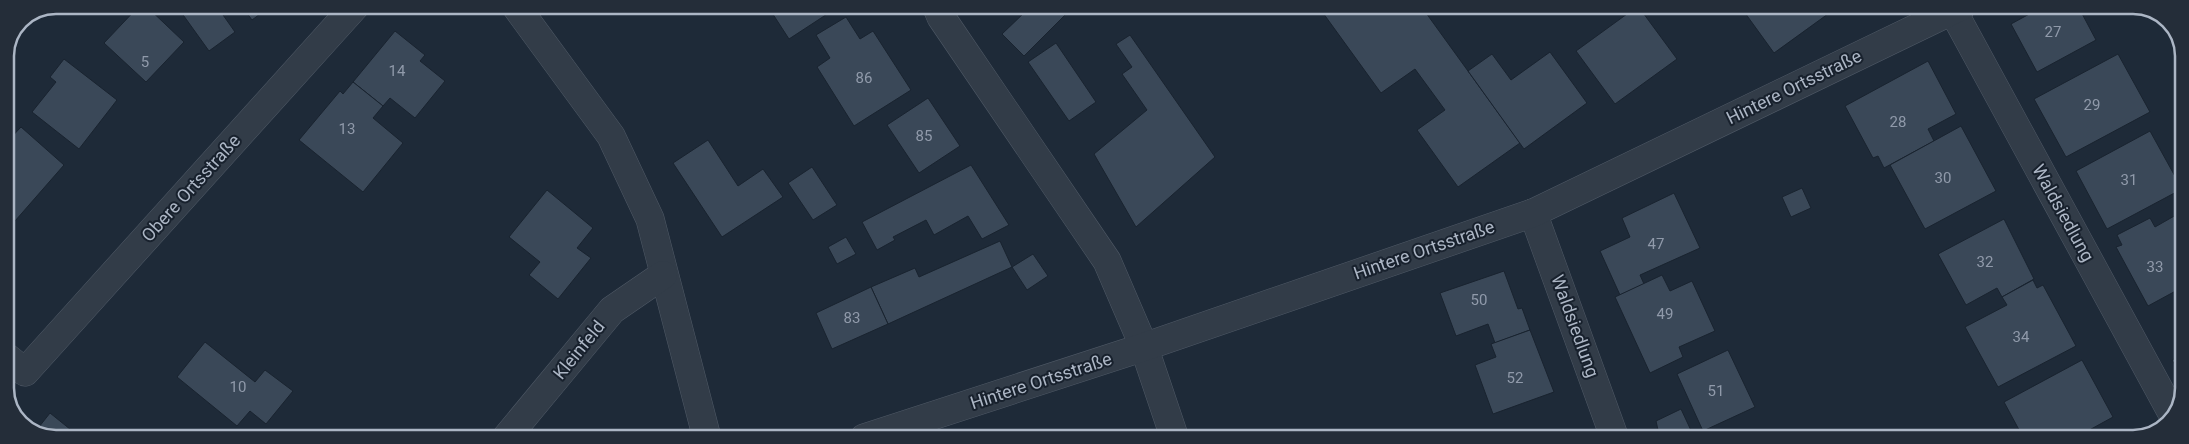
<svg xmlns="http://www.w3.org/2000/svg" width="2189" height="444" viewBox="0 0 2189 444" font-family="Roboto,sans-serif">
<rect width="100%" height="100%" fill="#1e2a38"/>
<!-- building -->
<g fill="#3a4858" stroke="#19232f">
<polygon points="140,5 145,5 184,42 146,82 104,43"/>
<polygon points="176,5 216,5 235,32 209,51"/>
<polygon points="241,5 272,5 252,20"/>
<polygon points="691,5 711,5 697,15"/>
<polygon points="767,5 841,5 789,39"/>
<polygon points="1019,5 1075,5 1024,56 1002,34 1025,12"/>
<polygon points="1318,6 1421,6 1520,143 1458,187 1417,130 1445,110 1415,69 1381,93"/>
<polygon points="1638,6 1677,59 1615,104 1576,51"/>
<polygon points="1740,6 1839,6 1774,53"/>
<polygon points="2044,6 2078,6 2096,40 2037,72 2011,24"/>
<polygon points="846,17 860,39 873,31 911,90 854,126 817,67 830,58 816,35"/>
<polygon points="395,31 425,55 420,61 445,81 415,118 390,98 383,106 353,82"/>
<polygon points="1130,35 1215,157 1136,227 1094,154 1147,110 1122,74 1132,67 1116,44"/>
<polygon points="1056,43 1096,102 1069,121 1028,62"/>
<polygon points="1550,52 1587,103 1524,149 1468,71 1492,54 1511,80"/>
<polygon points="2118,54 2150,112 2066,157 2034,99"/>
<polygon points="64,59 117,100 79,149 32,112 56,82 50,77"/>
<polygon points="1928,61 1956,114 1928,129 1934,141 1884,168 1878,156 1873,158 1845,106"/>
<polygon points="353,82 383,106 373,118 403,143 363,192 299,140 340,91 343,94"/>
<polygon points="928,98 960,146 919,173 887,125"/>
<polygon points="1961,126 1996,191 1925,229 1890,165"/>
<polygon points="21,127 64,165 15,221 5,212 5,144"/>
<polygon points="2150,131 2182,189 2107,229 2076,171"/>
<polygon points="708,140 738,186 763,169 783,197 722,237 673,163"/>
<polygon points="971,165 1009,225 982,239 968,216 934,235 926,220 893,237 895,240 877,250 862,222"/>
<polygon points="812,167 837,205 813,220 788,183"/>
<polygon points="1802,188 1811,208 1791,217 1782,197"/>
<polygon points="547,190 593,228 577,248 591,258 558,299 529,275 540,262 509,237"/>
<polygon points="1674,193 1700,248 1640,275 1644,284 1620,295 1600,251 1630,237 1622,218"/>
<polygon points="2183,211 2183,287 2148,306 2116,247 2122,245 2117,235 2150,218 2155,227"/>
<polygon points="2004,219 2034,279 2002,297 1997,288 1966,305 1938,254"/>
<polygon points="846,237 856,254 837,264 828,247"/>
<polygon points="1000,241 1012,267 888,324 871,287 915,268 919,277"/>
<polygon points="1033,254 1048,276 1027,290 1012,267"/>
<polygon points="1504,271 1518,309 1522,308 1530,330 1495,343 1488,324 1456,336 1440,293"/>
<polygon points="1662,275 1670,291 1692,281 1715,331 1679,347 1683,357 1650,373 1615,297"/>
<polygon points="2033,280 2037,288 2043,285 2076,346 1998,387 1965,327 2007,305 2002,297"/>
<polygon points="871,287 888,324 832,349 816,313"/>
<polygon points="1530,330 1554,392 1493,414 1475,365 1496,357 1491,344"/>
<polygon points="205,342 255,382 265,370 293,391 266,424 250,411 237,426 177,377"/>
<polygon points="1728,350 1755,407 1703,431 1677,374"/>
<polygon points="2183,354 2183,379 2172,360"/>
<polygon points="2082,360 2113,417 2073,439 2024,439 2004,402"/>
<polygon points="1681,409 1695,439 1660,439 1656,421"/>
<polygon points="50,413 81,438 46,438 35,432"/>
</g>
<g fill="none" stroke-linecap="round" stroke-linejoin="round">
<defs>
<g id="minor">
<polyline points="515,5 611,136 650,219 707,438"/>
<polyline points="936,5 941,17 1107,261 1144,347 1175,439"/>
<polyline points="1953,11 2173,415"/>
<polyline points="1533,213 1615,439"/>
<polyline points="5,356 25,372 356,5"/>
<polyline points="506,438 612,310 663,275"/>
<polyline points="864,438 1144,347 1533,213 1962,6"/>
</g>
</defs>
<!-- minor casing -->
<use href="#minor" stroke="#4f5966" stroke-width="29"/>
<!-- minor -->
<use href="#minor" stroke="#323c48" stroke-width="28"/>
</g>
<g text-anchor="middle" stroke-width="4" stroke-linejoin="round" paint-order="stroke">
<!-- number labels -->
<g font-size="15" fill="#909aaa">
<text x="2053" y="37">27</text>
<text x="145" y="67">5</text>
<text x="397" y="76">14</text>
<text x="864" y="83">86</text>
<text x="2092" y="110">29</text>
<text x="1898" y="127">28</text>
<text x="347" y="134">13</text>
<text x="924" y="141">85</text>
<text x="1943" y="183">30</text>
<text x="2129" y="185">31</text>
<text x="1656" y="249">47</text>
<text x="1985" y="267">32</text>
<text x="2155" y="272">33</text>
<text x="1479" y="305">50</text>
<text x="1665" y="319">49</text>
<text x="852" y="323">83</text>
<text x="2021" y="342">34</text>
<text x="1515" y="383">52</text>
<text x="238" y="392">10</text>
<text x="1716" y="396">51</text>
</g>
<!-- street labels -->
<g font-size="18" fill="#acb6c5" stroke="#18212d">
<text transform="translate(1794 87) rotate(-26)" y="6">Hintere Ortsstraße</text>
<text transform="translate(191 188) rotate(-48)" y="6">Obere Ortsstraße</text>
<text transform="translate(2063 213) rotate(61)" y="6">Waldsiedlung</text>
<text transform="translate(1424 250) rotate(-19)" y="6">Hintere Ortsstraße</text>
<text transform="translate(1575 326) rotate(70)" y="6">Waldsiedlung</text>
<text transform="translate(579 350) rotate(-51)" y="6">Kleinfeld</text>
<text transform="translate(1041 381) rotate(-18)" y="6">Hintere Ortsstraße</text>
</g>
</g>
<!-- crop -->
<path d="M0 0H2189V444H0ZM56 14H2133A42 42 0 0 1 2175 56V388A42 42 0 0 1 2133 430H56A42 42 0 0 1 14 388V56A42 42 0 0 1 56 14Z" fill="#242d39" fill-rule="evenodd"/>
<path fill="none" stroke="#acb6c5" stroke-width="2.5" d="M56 14H2133A42 42 0 0 1 2175 56V388A42 42 0 0 1 2133 430H56A42 42 0 0 1 14 388V56A42 42 0 0 1 56 14Z"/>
</svg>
